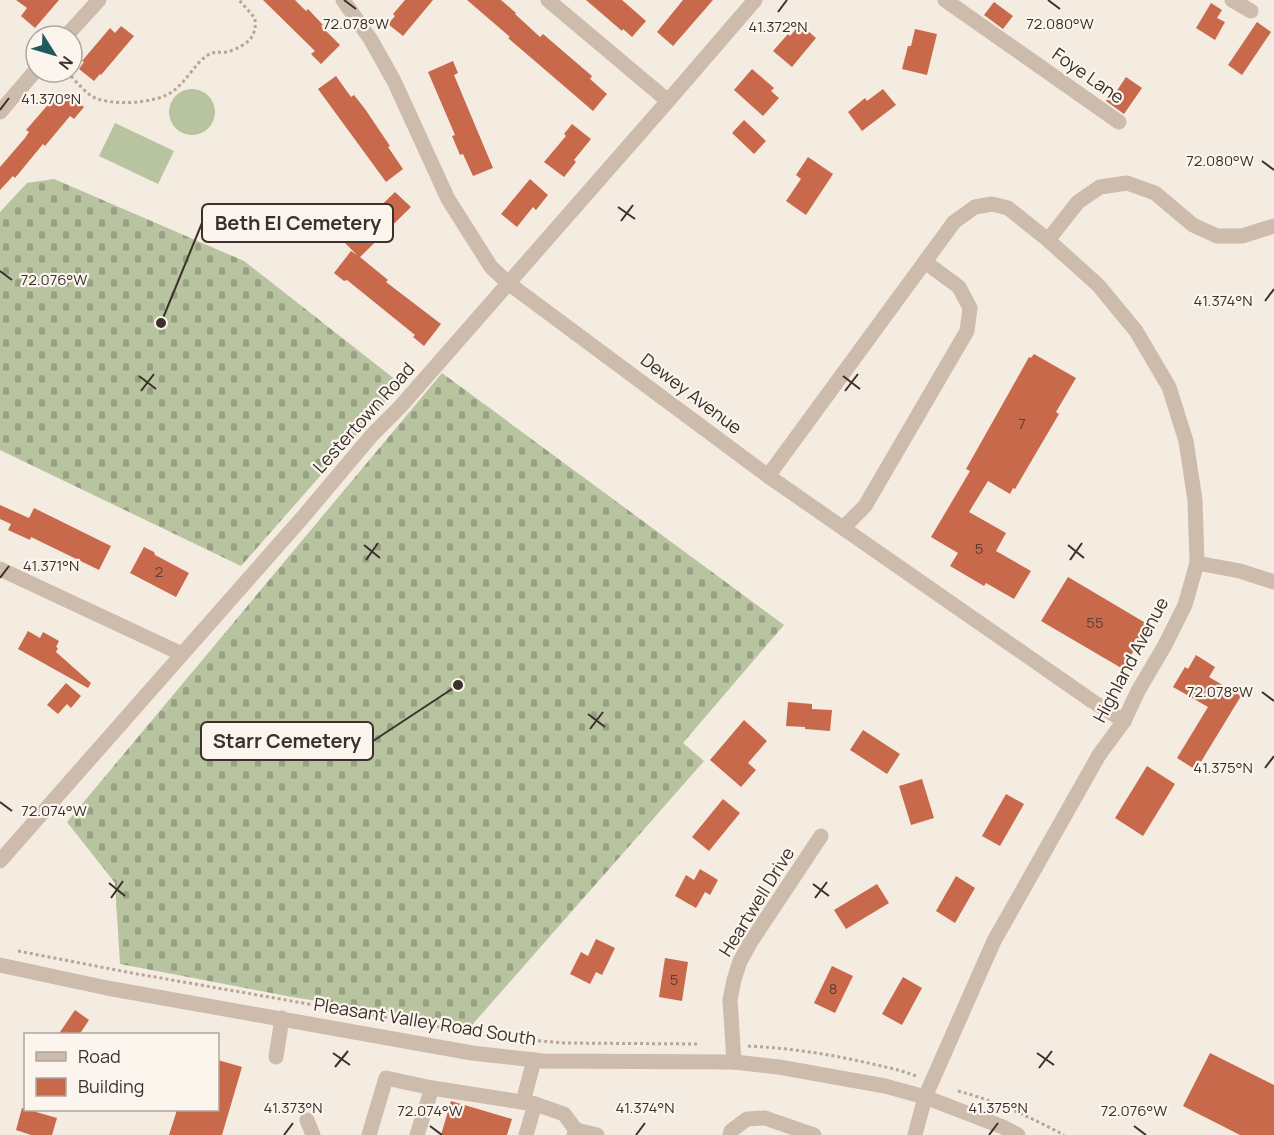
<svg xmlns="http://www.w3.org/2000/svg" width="1274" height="1135" viewBox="0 0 1274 1135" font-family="Manrope,sans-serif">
<defs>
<pattern id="cemetery-stones" width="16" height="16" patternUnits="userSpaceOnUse" patternTransform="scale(1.5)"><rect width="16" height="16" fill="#b8c4a0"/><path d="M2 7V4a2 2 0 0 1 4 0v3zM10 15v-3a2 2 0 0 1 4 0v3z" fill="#97a083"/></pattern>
</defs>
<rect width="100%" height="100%" fill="#f4ebe1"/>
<!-- cemetery -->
<g fill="url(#cemetery-stones)">
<polygon points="54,179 244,261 401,384 241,566 0,450 0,212 27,183"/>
<polygon points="442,373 784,625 683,743 704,761 472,1025 292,997 120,964 115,883 67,822"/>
</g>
<!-- green -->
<g fill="#b8c4a0">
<circle cx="192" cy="112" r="23"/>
<polygon points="115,123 174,151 158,184 99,156"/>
</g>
<!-- building -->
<g fill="#c8694b">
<polygon points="16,0 59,0 35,28 21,16 27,8"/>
<polygon points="263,0 295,0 306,11 308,9 323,25 321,26 340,45 321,64 311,54 315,51"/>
<polygon points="405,0 433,0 403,36 388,24 395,16 393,14"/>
<polygon points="467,0 501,0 516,13 515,14 540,37 543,34 592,76 590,79 607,94 593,111 508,38 510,37"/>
<polygon points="586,0 622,0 646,21 632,37 623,29 622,31"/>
<polygon points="683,0 713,0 673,46 657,32"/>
<polygon points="994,2 1013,16 1003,29 984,15"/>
<polygon points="1211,3 1222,10 1217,18 1225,22 1215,40 1196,28"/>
<polygon points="1257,22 1271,32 1242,75 1228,65"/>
<polygon points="800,24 816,38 792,67 773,51 788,34 790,36"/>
<polygon points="121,26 134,36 101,75 100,74 94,81 79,69 84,62 82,61 110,28 115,33"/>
<polygon points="915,29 937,34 927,75 902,69 908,46 911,46"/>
<polygon points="453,61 458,73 454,75 493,168 473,176 463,154 460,155 452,136 455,135 428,72"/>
<polygon points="752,69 774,88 771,91 779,98 763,116 734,90"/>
<polygon points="336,76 351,97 354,95 365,109 390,146 388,147 403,169 386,182 318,89"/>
<polygon points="1126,77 1142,88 1124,114 1106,101 1113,90 1116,92"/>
<polygon points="883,89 896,105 862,131 848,112 865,98 867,101"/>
<polygon points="69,95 84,107 74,119 70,116 45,146 43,144 15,178 13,176 0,190 0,167 25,138 29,132 26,130 53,99 60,105"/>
<polygon points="744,120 766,141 754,154 732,133"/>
<polygon points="572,124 591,139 574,160 576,162 564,177 544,162 566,136 564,134"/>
<polygon points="808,157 833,174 806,215 786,201 801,179 796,175"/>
<polygon points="530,179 548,195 536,210 533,207 517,227 501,214"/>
<polygon points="395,192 411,207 360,257 388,280 386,282 441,324 424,346 413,337 415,335 347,280 344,281 334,273 351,251 357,255 341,239 354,225 358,228"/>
<polygon points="1034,354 1076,378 1056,412 1059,414 1015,489 1013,488 1010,494 988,481 969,512 1006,533 996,551 1031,571 1014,599 986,583 984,586 950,566 958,553 931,537 970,471 966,469 1001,407 1029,357 1031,358"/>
<polygon points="0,505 29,518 34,508 111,546 99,570 31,537 30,540 8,530 11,524 0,519"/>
<polygon points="144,547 154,552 155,555 189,573 176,597 130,573"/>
<polygon points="1068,577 1149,625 1123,669 1041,621"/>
<polygon points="28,631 40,638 43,632 59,641 56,647 58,648 56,652 91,683 88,688 18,649"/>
<polygon points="1196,655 1215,667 1209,677 1241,696 1196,770 1177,758 1208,707 1173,687 1185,667 1188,669"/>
<polygon points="66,683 81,696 71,708 67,704 58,714 47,705"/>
<polygon points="788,702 812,704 812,709 832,710 830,731 805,729 805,727 786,726"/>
<polygon points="744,720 767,741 748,763 756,770 741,787 710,760"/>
<polygon points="863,730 900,754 887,774 850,750"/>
<polygon points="1147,766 1175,784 1143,836 1115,818"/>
<polygon points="922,779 934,818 911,825 899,786"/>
<polygon points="1006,794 1024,804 1000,846 982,836"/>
<polygon points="723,799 740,813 709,851 692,837"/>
<polygon points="700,869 718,880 710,895 705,892 696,908 675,896 686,875 694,880"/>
<polygon points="956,876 975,888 955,923 936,911"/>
<polygon points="877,884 889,903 846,929 834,910"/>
<polygon points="596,939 615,948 602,975 596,972 590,984 570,974 581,952 588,956"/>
<polygon points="665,958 688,962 682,1001 659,997"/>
<polygon points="832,966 853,976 835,1013 814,1003"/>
<polygon points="903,977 922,988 902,1025 882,1014"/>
<polygon points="75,1010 89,1020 79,1035 58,1035"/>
<polygon points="1210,1053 1274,1085 1274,1135 1240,1135 1183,1106"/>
<polygon points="218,1060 242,1067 222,1135 169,1135 177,1110 218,1110"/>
<polygon points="451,1101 512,1119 507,1135 441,1135"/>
<polygon points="22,1108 57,1118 52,1135 31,1135 16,1130"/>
</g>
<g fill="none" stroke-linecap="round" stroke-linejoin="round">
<!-- path -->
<g stroke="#b9a596" stroke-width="3" stroke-dasharray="3 3" stroke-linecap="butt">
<path d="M 67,72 C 74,79 82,89 90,95 C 106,107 158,104 173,91 C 186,82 196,62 208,55 C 214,51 219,53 226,52 C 236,50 252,42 254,32 C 256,28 255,23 255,18 L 239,0"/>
<polyline points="18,951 132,973 497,1037 565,1043 699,1044"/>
<path d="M 748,1046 C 789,1048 829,1054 868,1063 C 885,1067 902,1070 918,1077"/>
<path d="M 958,1091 C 996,1101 1030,1117 1064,1135"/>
</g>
<!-- minor -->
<g stroke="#cdbbac" stroke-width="15">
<polyline points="343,0 371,40 394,81 448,199 491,267 508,283 768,476 1092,701 1124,721"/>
<polyline points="548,0 668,101"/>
<polyline points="945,0 1119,122"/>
<polyline points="1232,0 1251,11"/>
<polyline points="66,36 99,0"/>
<polyline points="0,112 36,70"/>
<polyline points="1048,240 1078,202 1100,187 1127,183 1155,193 1193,225 1217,236 1242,236 1274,226"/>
<polyline points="768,476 954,222 975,207 992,204 1008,208 1048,240 1098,285 1136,331 1169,387 1186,441 1195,500 1197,563 1185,605 1165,645 1138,691 1124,721 1099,755 994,941 925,1097 915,1135"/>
<polyline points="843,528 865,506 967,331 970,308 959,287 925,262"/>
<polyline points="1197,563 1240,571 1274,582"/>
<polyline points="0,569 182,654"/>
<polyline points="0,861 303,517 372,435 400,407 668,101 755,0"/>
<polyline points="0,965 107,988 472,1053 543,1061 734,1062 779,1067 885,1086 925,1097 1003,1127 1018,1135"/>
<polyline points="276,1057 282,1018"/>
<polyline points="734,1062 730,1000 734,980 740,961 752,940 821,836"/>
<polyline points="523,1102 534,1060"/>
<polyline points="535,1104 564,1114 576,1130"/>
<polyline points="307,1120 313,1135"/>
<polyline points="369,1135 386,1078 432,1088 535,1104 526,1135"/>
<polyline points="417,1135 432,1088"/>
<polyline points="574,1135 576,1130 597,1135"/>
<polyline points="730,1135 731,1131 747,1119 765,1118 814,1135"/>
</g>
</g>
<!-- ticks -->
<path fill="none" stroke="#3b302b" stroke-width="2" d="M 344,0 L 356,9M 1048,0 L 1060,9M 778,12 L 787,0M 0,110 L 9,98M 1262,161 L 1274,170M 618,207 L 635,219M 621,221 L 633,205M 0,271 L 12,280M 1265,301 L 1274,289M 139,376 L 156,389M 843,376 L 860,389M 141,391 L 154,374M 845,391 L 858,374M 364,545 L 380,558M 1068,545 L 1084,558M 366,560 L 378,543M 1070,560 L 1082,543M 0,578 L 9,566M 1262,692 L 1274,701M 588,714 L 605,727M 590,729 L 603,712M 1265,768 L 1274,756M 0,802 L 12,811M 109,883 L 125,896M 813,884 L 829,896M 111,898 L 123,881M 815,898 L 827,882M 333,1053 L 350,1065M 1037,1053 L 1054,1065M 335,1067 L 348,1051M 1039,1068 L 1052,1051M 430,1126 L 442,1135M 1134,1126 L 1146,1135M 284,1135 L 293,1123M 636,1135 L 645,1123M 989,1135 L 998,1123"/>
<g text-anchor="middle" stroke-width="4.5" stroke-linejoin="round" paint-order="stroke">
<!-- number labels -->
<g font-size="15" fill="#5e3e33">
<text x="1022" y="429">7</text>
<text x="979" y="554">5</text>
<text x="159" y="577">2</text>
<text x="1095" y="628">55</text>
<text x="674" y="985">5</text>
<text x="833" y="994">8</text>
</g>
<!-- street labels -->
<g font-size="18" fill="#3b302b" stroke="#fbf5ee">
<text transform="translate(1088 76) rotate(35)" y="6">Foye Lane</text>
<text transform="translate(691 394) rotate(37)" y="6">Dewey Avenue</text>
<text transform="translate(364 418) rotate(-48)" y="6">Lestertown Road</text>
<text transform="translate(1131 660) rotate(-62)" y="6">Highland Avenue</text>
<text transform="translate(757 902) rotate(-58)" y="6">Heartwell Drive</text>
<text transform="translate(425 1022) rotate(9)" y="6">Pleasant Valley Road South</text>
</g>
</g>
<g font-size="15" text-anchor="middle" fill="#3b302b" stroke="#fbf5ee" stroke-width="4.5" stroke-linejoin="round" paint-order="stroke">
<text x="356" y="29">72.078°W</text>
<text x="1060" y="29">72.080°W</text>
<text x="778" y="32">41.372°N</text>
<text x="51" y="104">41.370°N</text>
<text x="1220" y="166">72.080°W</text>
<text x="54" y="285">72.076°W</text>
<text x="1223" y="306">41.374°N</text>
<text x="51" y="571">41.371°N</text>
<text x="1220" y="697">72.078°W</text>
<text x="1223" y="773">41.375°N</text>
<text x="54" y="816">72.074°W</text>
<text x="293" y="1113">41.373°N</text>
<text x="645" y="1113">41.374°N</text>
<text x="998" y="1113">41.375°N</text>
<text x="430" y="1116">72.074°W</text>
<text x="1134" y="1116">72.076°W</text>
</g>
<!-- callouts -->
<path fill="none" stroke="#3b302b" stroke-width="2" d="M161 323L202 223M458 685L373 741"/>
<g fill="#3b302b" stroke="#fbf5ee" stroke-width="2">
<circle cx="161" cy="323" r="6"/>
<circle cx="458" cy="685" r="6"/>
</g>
<g fill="#fbf5ee" stroke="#3b302b" stroke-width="2">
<rect x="202" y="204" width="191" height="38" rx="6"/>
<rect x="201" y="722" width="172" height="38" rx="6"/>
</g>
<g font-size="20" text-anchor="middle" font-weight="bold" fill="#3b302b">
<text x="298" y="230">Beth El Cemetery</text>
<text x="287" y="748">Starr Cemetery</text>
</g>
<!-- legend -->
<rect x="24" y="1033" width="195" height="78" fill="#fbf5ee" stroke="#aea6a0" stroke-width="1.5"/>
<rect x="36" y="1052" width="30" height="9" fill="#cdbbac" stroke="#aea6a0" stroke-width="1.5"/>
<text x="78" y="1063" font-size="18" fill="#3b302b">Road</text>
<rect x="36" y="1078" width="30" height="18" fill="#c8694b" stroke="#aea6a0" stroke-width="1.5"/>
<text x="78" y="1093" font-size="18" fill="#3b302b">Building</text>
<!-- north arrow -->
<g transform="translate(54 54) rotate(127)"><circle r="28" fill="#fbf5ee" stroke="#aea6a0" stroke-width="1.5"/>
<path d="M0-4.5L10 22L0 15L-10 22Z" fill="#1f5a5e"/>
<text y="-9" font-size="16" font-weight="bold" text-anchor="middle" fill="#3b302b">N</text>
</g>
</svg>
